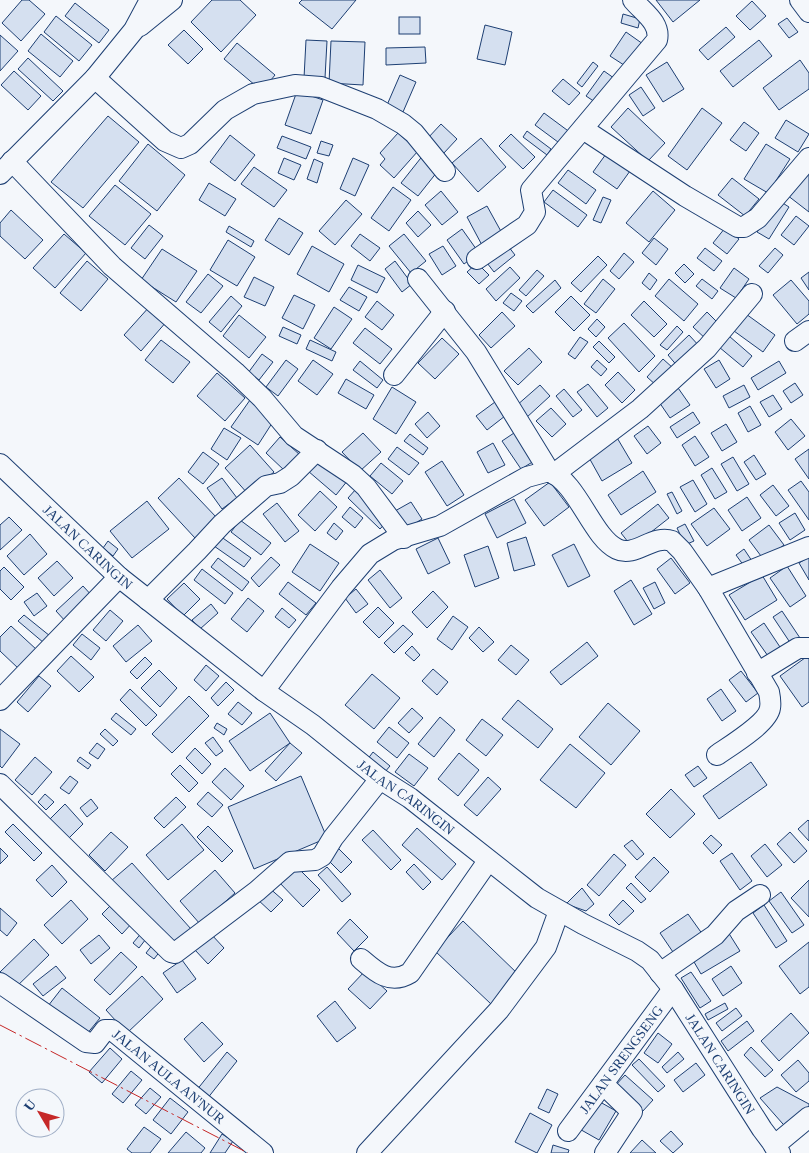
<svg xmlns="http://www.w3.org/2000/svg" width="809" height="1153" viewBox="0 0 809 1153" font-family="Georgia,serif">
<rect width="100%" height="100%" fill="#f4f7fb"/>
<!-- building -->
<g fill="#d5e0f0" stroke="#1d3f73">
<polygon points="22,0 29,0 45,14 21,41 2,23"/>
<polygon points="212,0 240,0 256,15 221,52 191,22"/>
<polygon points="302,0 356,0 332,29 299,3"/>
<polygon points="656,0 700,0 673,22"/>
<polygon points="752,1 766,16 750,30 736,16"/>
<polygon points="75,3 109,30 99,43 65,16"/>
<polygon points="623,14 640,19 638,28 621,23"/>
<polygon points="56,16 92,45 79,61 44,32"/>
<rect x="399" y="17" width="21" height="17"/>
<polygon points="787,18 798,32 789,38 778,24"/>
<polygon points="485,25 512,32 505,65 477,59"/>
<polygon points="726,27 735,37 708,60 699,50"/>
<polygon points="184,30 203,49 188,64 168,45"/>
<polygon points="626,32 643,44 627,67 610,56"/>
<polygon points="41,34 73,61 60,77 28,51"/>
<polygon points="0,35 18,51 0,71"/>
<polygon points="306,40 327,41 325,78 304,78"/>
<polygon points="759,40 772,56 733,87 720,71"/>
<polygon points="331,41 365,42 363,85 329,83"/>
<polygon points="237,43 275,75 262,91 224,59"/>
<polygon points="425,47 426,63 386,65 386,48"/>
<polygon points="28,58 63,91 53,101 18,69"/>
<polygon points="800,60 809,73 809,89 779,110 763,88"/>
<polygon points="593,62 598,66 582,87 577,83"/>
<polygon points="667,62 684,89 663,102 646,75"/>
<polygon points="14,71 41,96 28,110 1,85"/>
<polygon points="604,71 618,81 601,106 586,96"/>
<polygon points="400,75 416,82 403,112 387,105"/>
<polygon points="563,79 580,93 569,105 552,91"/>
<polygon points="641,87 655,108 643,116 629,95"/>
<polygon points="297,91 323,100 311,134 285,125"/>
<polygon points="628,108 665,143 648,161 611,127"/>
<polygon points="702,108 722,123 687,170 668,156"/>
<polygon points="544,113 571,133 562,145 535,125"/>
<polygon points="108,116 139,142 83,208 51,182"/>
<polygon points="786,120 809,134 798,152 775,138"/>
<polygon points="744,122 759,133 746,151 730,140"/>
<polygon points="441,124 457,139 443,154 427,139"/>
<polygon points="527,131 551,149 547,155 523,137"/>
<polygon points="398,133 418,151 394,178 380,165 385,159 380,153"/>
<polygon points="511,134 535,157 523,169 499,146"/>
<polygon points="230,135 255,155 235,181 210,162"/>
<polygon points="282,136 311,147 306,159 277,148"/>
<polygon points="481,138 506,167 478,192 452,163"/>
<polygon points="321,141 333,145 329,156 317,153"/>
<polygon points="148,144 185,175 157,211 119,181"/>
<polygon points="766,144 790,159 768,193 744,179"/>
<polygon points="424,154 441,167 418,196 401,183"/>
<polygon points="606,154 630,171 617,189 593,172"/>
<polygon points="284,158 301,165 294,180 278,173"/>
<polygon points="353,158 369,165 355,196 340,189"/>
<polygon points="314,159 323,163 317,183 307,179"/>
<polygon points="809,165 809,212 787,195"/>
<polygon points="254,167 287,190 274,207 241,184"/>
<polygon points="568,170 596,190 586,204 558,183"/>
<polygon points="732,178 759,199 745,216 718,195"/>
<polygon points="209,183 236,199 225,216 199,200"/>
<polygon points="115,185 151,214 125,245 89,216"/>
<polygon points="393,187 411,200 389,231 371,218"/>
<polygon points="553,190 587,215 578,227 544,202"/>
<polygon points="441,191 458,212 442,225 425,205"/>
<polygon points="653,191 675,210 649,242 626,223"/>
<polygon points="603,197 611,200 601,223 593,220"/>
<polygon points="346,200 362,214 335,245 319,231"/>
<polygon points="778,200 789,207 769,239 757,232"/>
<polygon points="487,206 503,235 483,247 467,217"/>
<polygon points="11,210 43,240 25,259 0,236 0,223"/>
<polygon points="418,211 431,225 418,237 406,223"/>
<polygon points="796,216 809,226 794,245 781,235"/>
<polygon points="279,218 303,233 289,255 265,240"/>
<polygon points="149,225 163,236 145,259 131,248"/>
<polygon points="229,226 254,241 251,247 226,232"/>
<polygon points="725,228 739,239 727,254 713,243"/>
<polygon points="462,229 479,253 464,264 447,240"/>
<polygon points="64,234 86,253 55,288 33,268"/>
<polygon points="360,234 380,248 370,261 351,246"/>
<polygon points="404,234 426,261 411,273 389,246"/>
<polygon points="654,238 668,249 656,265 642,253"/>
<polygon points="228,240 255,257 237,286 210,270"/>
<polygon points="505,242 515,255 494,272 484,259"/>
<polygon points="312,246 344,264 329,292 297,274"/>
<polygon points="443,246 456,266 442,275 429,254"/>
<polygon points="705,248 722,261 714,271 697,258"/>
<polygon points="775,248 783,255 768,273 759,266"/>
<polygon points="162,249 197,271 176,302 141,280"/>
<polygon points="624,253 634,262 619,279 610,271"/>
<polygon points="598,256 607,265 581,292 571,283"/>
<polygon points="87,261 108,279 81,311 60,293"/>
<polygon points="395,261 412,284 402,292 385,269"/>
<polygon points="477,263 489,275 479,284 467,272"/>
<polygon points="684,264 694,274 685,283 675,273"/>
<polygon points="358,265 385,278 377,293 351,280"/>
<polygon points="510,267 520,278 496,301 486,289"/>
<polygon points="734,268 749,279 736,298 720,288"/>
<polygon points="537,270 544,276 526,296 519,290"/>
<polygon points="809,272 809,290 801,278"/>
<polygon points="649,273 657,280 650,290 642,283"/>
<polygon points="208,274 223,286 201,313 186,302"/>
<polygon points="254,277 274,287 265,306 244,297"/>
<polygon points="603,279 615,289 596,313 584,304"/>
<polygon points="669,279 698,304 684,321 655,296"/>
<polygon points="702,279 718,291 712,299 696,286"/>
<polygon points="555,280 561,288 533,313 526,306"/>
<polygon points="791,280 809,301 809,314 797,324 773,295"/>
<polygon points="349,287 367,297 359,311 340,300"/>
<polygon points="511,293 522,301 514,311 503,303"/>
<polygon points="294,295 315,305 303,329 282,318"/>
<polygon points="231,296 242,306 221,332 209,322"/>
<polygon points="571,296 590,315 574,331 555,312"/>
<polygon points="377,301 394,315 382,330 365,317"/>
<polygon points="644,301 667,324 654,337 631,315"/>
<polygon points="150,306 167,321 141,351 124,335"/>
<polygon points="334,307 352,319 331,349 314,338"/>
<polygon points="502,312 515,326 491,348 479,335"/>
<polygon points="707,312 721,326 707,340 693,327"/>
<polygon points="746,314 775,335 763,352 734,331"/>
<polygon points="239,315 266,337 249,358 223,336"/>
<polygon points="597,319 605,327 596,337 588,329"/>
<polygon points="624,323 655,356 639,372 608,338"/>
<polygon points="677,326 683,332 667,350 660,345"/>
<polygon points="283,327 301,335 297,344 279,336"/>
<polygon points="365,328 392,349 380,364 353,343"/>
<polygon points="689,335 701,348 679,368 668,355"/>
<polygon points="729,336 752,356 743,367 719,347"/>
<polygon points="580,337 588,342 575,359 568,354"/>
<polygon points="442,338 459,354 435,379 418,363"/>
<polygon points="161,340 190,362 173,383 145,360"/>
<polygon points="310,340 336,352 332,361 306,349"/>
<polygon points="599,341 615,357 609,363 593,347"/>
<polygon points="529,348 542,362 518,385 504,371"/>
<polygon points="262,354 273,362 259,380 248,373"/>
<polygon points="663,359 673,368 657,386 647,377"/>
<polygon points="286,360 298,369 278,396 266,387"/>
<polygon points="313,360 333,374 317,395 298,381"/>
<polygon points="597,360 607,369 601,376 591,367"/>
<polygon points="719,360 730,379 716,388 704,369"/>
<polygon points="360,361 383,380 377,388 353,370"/>
<polygon points="779,361 786,373 758,390 751,378"/>
<polygon points="618,372 635,390 622,403 605,385"/>
<polygon points="217,373 245,398 225,421 197,396"/>
<polygon points="346,379 374,395 366,409 338,393"/>
<polygon points="795,383 803,395 791,403 783,391"/>
<polygon points="588,384 608,408 597,417 577,392"/>
<polygon points="540,385 550,396 526,418 516,406"/>
<polygon points="676,385 690,405 670,418 657,399"/>
<polygon points="744,385 750,397 729,408 723,396"/>
<polygon points="392,387 416,402 396,434 373,419"/>
<polygon points="564,389 582,410 573,417 556,396"/>
<polygon points="773,395 782,409 769,417 760,402"/>
<polygon points="250,400 276,417 258,445 231,427"/>
<polygon points="495,402 505,416 487,430 476,416"/>
<polygon points="750,406 761,425 748,432 738,413"/>
<polygon points="551,408 566,424 552,437 536,421"/>
<polygon points="428,412 440,426 427,438 415,424"/>
<polygon points="693,412 700,423 677,438 670,427"/>
<polygon points="791,419 805,436 788,450 775,432"/>
<polygon points="726,424 737,442 722,451 711,433"/>
<polygon points="648,426 661,443 647,454 634,436"/>
<polygon points="224,428 241,438 227,460 211,449"/>
<polygon points="520,429 539,458 521,469 502,441"/>
<polygon points="363,433 381,452 360,471 342,452"/>
<polygon points="410,434 428,448 423,455 404,441"/>
<polygon points="616,436 632,463 602,481 587,454"/>
<polygon points="695,436 709,457 695,466 682,445"/>
<polygon points="280,437 300,455 285,471 266,453"/>
<polygon points="493,443 505,465 488,473 477,452"/>
<polygon points="250,445 274,472 248,494 225,468"/>
<polygon points="397,447 419,463 409,475 388,459"/>
<polygon points="809,449 809,479 795,459"/>
<polygon points="203,452 219,464 203,484 188,472"/>
<polygon points="754,455 766,474 756,480 744,462"/>
<polygon points="320,456 348,480 336,495 308,471"/>
<polygon points="733,457 749,484 737,491 721,464"/>
<polygon points="442,461 464,495 447,506 425,472"/>
<polygon points="381,463 403,481 392,494 370,476"/>
<polygon points="712,468 727,492 715,499 701,475"/>
<polygon points="643,471 656,492 621,515 608,495"/>
<polygon points="179,478 217,518 195,538 158,498"/>
<polygon points="222,478 237,498 222,509 207,488"/>
<polygon points="693,480 707,504 695,512 680,487"/>
<polygon points="801,481 809,492 809,520 788,490"/>
<polygon points="550,482 569,507 544,526 525,500"/>
<polygon points="773,485 789,506 776,516 760,495"/>
<polygon points="356,489 388,520 380,529 348,498"/>
<polygon points="320,491 337,507 315,531 298,515"/>
<polygon points="672,492 682,511 677,514 667,494"/>
<polygon points="747,497 761,518 742,531 728,510"/>
<polygon points="514,499 526,523 497,538 485,514"/>
<polygon points="147,501 169,529 132,558 110,531"/>
<polygon points="411,502 422,519 406,529 395,511"/>
<polygon points="277,503 299,531 285,542 263,514"/>
<polygon points="658,504 669,518 632,547 621,533"/>
<polygon points="350,507 363,518 355,528 342,517"/>
<polygon points="714,508 730,529 707,546 691,524"/>
<polygon points="795,513 805,530 790,540 779,523"/>
<polygon points="9,517 22,530 0,550 0,525"/>
<polygon points="240,520 271,543 261,555 231,532"/>
<polygon points="334,523 343,531 336,540 327,533"/>
<polygon points="685,524 694,541 685,545 677,528"/>
<polygon points="769,525 784,545 764,560 749,540"/>
<polygon points="30,534 47,554 24,575 7,556"/>
<polygon points="220,536 251,558 244,567 214,546"/>
<polygon points="526,537 535,565 514,571 507,543"/>
<polygon points="438,538 450,563 428,574 416,549"/>
<polygon points="108,541 118,549 113,556 103,548"/>
<polygon points="310,544 339,563 320,591 292,572"/>
<polygon points="574,544 590,576 568,587 552,555"/>
<polygon points="488,546 499,578 475,587 464,555"/>
<polygon points="744,549 752,561 744,566 736,555"/>
<polygon points="271,557 280,565 259,587 251,578"/>
<polygon points="809,557 809,580 799,563"/>
<polygon points="218,558 249,582 242,591 211,567"/>
<polygon points="671,558 690,583 675,594 657,569"/>
<polygon points="57,561 73,578 54,596 38,578"/>
<polygon points="787,566 806,596 790,607 770,578"/>
<polygon points="4,567 24,587 11,600 0,589 0,571"/>
<polygon points="202,569 233,593 225,604 194,580"/>
<polygon points="380,570 402,598 390,608 368,580"/>
<polygon points="762,575 777,600 745,620 729,595"/>
<polygon points="631,580 652,614 634,625 614,591"/>
<polygon points="288,582 316,603 306,615 279,594"/>
<polygon points="655,582 665,603 654,609 643,588"/>
<polygon points="184,583 200,599 183,616 167,599"/>
<polygon points="83,586 94,598 67,623 56,611"/>
<polygon points="356,589 368,604 356,613 345,598"/>
<polygon points="433,591 448,607 427,628 412,612"/>
<polygon points="37,593 47,606 34,616 24,602"/>
<polygon points="248,598 264,611 247,632 231,619"/>
<polygon points="211,604 218,613 200,629 192,620"/>
<polygon points="378,607 394,623 379,638 363,622"/>
<polygon points="282,608 296,620 289,628 275,617"/>
<polygon points="110,610 123,621 106,641 93,630"/>
<polygon points="782,611 802,641 793,647 773,617"/>
<polygon points="24,615 50,636 44,643 18,621"/>
<polygon points="453,616 468,627 452,650 437,639"/>
<polygon points="764,623 780,647 768,656 751,632"/>
<polygon points="138,625 152,641 126,662 113,646"/>
<polygon points="403,625 413,634 394,653 384,643"/>
<polygon points="11,626 37,650 19,669 0,651 0,637"/>
<polygon points="479,627 494,642 483,652 469,638"/>
<polygon points="82,634 100,648 91,660 73,645"/>
<polygon points="587,642 598,656 561,685 550,672"/>
<polygon points="511,645 529,660 516,675 498,660"/>
<polygon points="412,646 420,655 414,661 405,653"/>
<polygon points="809,655 809,702 802,707 780,676"/>
<polygon points="71,656 94,677 79,692 57,671"/>
<polygon points="145,657 152,664 137,679 130,672"/>
<polygon points="206,665 219,676 206,691 194,680"/>
<polygon points="433,669 448,682 437,695 422,681"/>
<polygon points="159,670 177,688 160,707 141,688"/>
<polygon points="741,671 758,693 746,702 729,680"/>
<polygon points="372,674 400,698 374,729 345,705"/>
<polygon points="39,676 51,686 28,712 17,702"/>
<polygon points="226,682 234,690 218,706 211,698"/>
<polygon points="130,689 157,715 146,726 120,700"/>
<polygon points="721,689 736,711 722,721 707,699"/>
<polygon points="189,696 209,716 172,753 152,734"/>
<polygon points="518,700 553,729 538,748 502,719"/>
<polygon points="238,702 252,713 242,725 228,714"/>
<polygon points="608,703 640,731 611,765 579,737"/>
<polygon points="412,708 423,718 409,733 398,723"/>
<polygon points="116,713 136,729 131,735 111,719"/>
<polygon points="270,713 290,743 250,771 229,741"/>
<polygon points="440,717 455,730 434,757 418,744"/>
<polygon points="482,719 503,735 486,756 466,740"/>
<polygon points="217,723 227,729 224,735 214,728"/>
<polygon points="389,727 409,743 397,758 377,742"/>
<polygon points="0,729 20,744 2,768 0,766"/>
<polygon points="105,729 118,741 113,746 100,734"/>
<polygon points="213,737 223,751 216,756 205,743"/>
<polygon points="97,743 105,749 98,759 89,753"/>
<polygon points="290,743 302,753 276,781 265,771"/>
<polygon points="570,744 605,773 576,808 540,780"/>
<polygon points="195,748 211,764 202,774 186,758"/>
<polygon points="373,752 390,766 384,773 367,760"/>
<polygon points="459,753 479,770 458,796 438,779"/>
<polygon points="409,754 428,768 414,786 395,772"/>
<polygon points="35,757 52,772 32,795 15,780"/>
<polygon points="80,757 91,765 88,769 77,761"/>
<polygon points="751,762 767,785 719,819 703,796"/>
<polygon points="180,765 198,783 189,792 171,774"/>
<polygon points="698,766 707,778 694,787 685,775"/>
<polygon points="225,768 244,786 231,800 212,782"/>
<polygon points="70,776 78,782 69,794 60,788"/>
<polygon points="301,776 327,838 254,869 228,807"/>
<polygon points="488,777 501,789 477,816 464,805"/>
<polygon points="671,789 695,814 670,838 646,814"/>
<polygon points="208,792 223,805 212,817 197,804"/>
<polygon points="45,794 54,802 46,810 38,802"/>
<polygon points="176,797 186,807 164,828 154,818"/>
<polygon points="91,799 98,808 87,817 80,808"/>
<polygon points="65,804 83,824 67,840 48,821"/>
<polygon points="808,820 809,821 809,841 798,829"/>
<polygon points="13,824 42,853 34,861 5,832"/>
<polygon points="182,824 204,850 168,880 146,855"/>
<polygon points="208,826 233,851 222,862 197,837"/>
<polygon points="417,828 456,864 442,880 402,845"/>
<polygon points="373,830 401,860 391,870 362,840"/>
<polygon points="111,832 128,847 105,871 89,855"/>
<polygon points="790,832 807,851 794,863 777,844"/>
<polygon points="711,835 722,845 713,854 703,843"/>
<polygon points="632,840 644,854 637,860 624,846"/>
<polygon points="765,844 782,865 767,877 751,856"/>
<polygon points="0,848 8,856 0,864"/>
<polygon points="338,848 352,862 341,873 327,859"/>
<polygon points="732,853 752,881 740,890 720,861"/>
<polygon points="614,854 626,865 599,896 587,885"/>
<polygon points="654,857 669,872 650,892 635,877"/>
<polygon points="132,863 191,929 170,948 111,881"/>
<polygon points="294,864 320,890 303,907 277,880"/>
<polygon points="414,864 431,882 423,890 406,872"/>
<polygon points="52,865 67,882 52,897 36,880"/>
<polygon points="327,867 351,894 342,902 318,875"/>
<polygon points="215,870 235,893 200,924 180,901"/>
<polygon points="809,880 809,917 791,898"/>
<polygon points="631,883 646,899 641,903 626,888"/>
<polygon points="267,886 283,900 271,912 256,898"/>
<polygon points="582,888 594,904 586,911 566,904"/>
<polygon points="781,892 804,925 792,933 769,901"/>
<polygon points="71,900 88,919 62,944 44,925"/>
<polygon points="623,900 634,911 619,925 609,915"/>
<polygon points="114,902 133,922 122,934 102,914"/>
<polygon points="764,905 787,941 776,948 753,913"/>
<polygon points="0,908 17,923 7,936 0,930"/>
<polygon points="688,914 703,935 675,955 660,933"/>
<polygon points="350,919 368,937 354,951 337,933"/>
<polygon points="463,921 519,975 491,1004 435,951"/>
<polygon points="143,931 149,935 139,948 133,943"/>
<polygon points="728,932 740,951 701,974 690,955"/>
<polygon points="211,934 224,948 208,964 195,950"/>
<polygon points="99,935 110,948 91,964 80,950"/>
<polygon points="34,939 49,955 13,990 0,977 0,972"/>
<polygon points="809,942 809,987 800,994 779,966"/>
<polygon points="153,944 161,950 154,959 146,953"/>
<polygon points="121,952 137,967 110,995 94,980"/>
<polygon points="182,960 196,979 177,993 163,973"/>
<polygon points="56,966 66,978 43,996 33,984"/>
<polygon points="731,966 742,983 723,996 712,979"/>
<polygon points="365,971 387,991 370,1009 348,989"/>
<polygon points="691,972 711,1001 700,1008 681,978"/>
<polygon points="142,976 163,999 127,1033 106,1010"/>
<polygon points="62,988 100,1018 86,1035 48,1006"/>
<polygon points="335,1001 356,1028 337,1042 317,1016"/>
<polygon points="725,1003 728,1009 708,1020 705,1014"/>
<polygon points="736,1008 742,1016 722,1031 716,1023"/>
<polygon points="791,1013 809,1033 779,1061 761,1041"/>
<polygon points="747,1021 754,1031 728,1051 721,1041"/>
<polygon points="202,1022 223,1044 204,1062 184,1039"/>
<polygon points="658,1033 672,1044 658,1063 644,1053"/>
<polygon points="751,1047 773,1070 765,1077 744,1055"/>
<polygon points="110,1048 122,1059 102,1083 89,1072"/>
<polygon points="227,1052 237,1061 207,1099 196,1091"/>
<polygon points="678,1052 684,1059 667,1073 662,1067"/>
<polygon points="639,1059 665,1086 658,1092 632,1065"/>
<polygon points="798,1060 809,1073 809,1081 796,1092 781,1075"/>
<polygon points="696,1063 705,1075 683,1092 674,1080"/>
<polygon points="131,1071 142,1080 123,1103 112,1094"/>
<polygon points="625,1075 653,1100 642,1112 614,1087"/>
<polygon points="777,1087 809,1104 809,1115 790,1132 760,1098"/>
<polygon points="150,1088 161,1097 146,1114 135,1105"/>
<polygon points="547,1089 558,1094 549,1113 538,1108"/>
<polygon points="170,1098 188,1112 171,1134 153,1120"/>
<polygon points="593,1098 616,1111 599,1140 576,1127"/>
<polygon points="530,1113 552,1125 537,1153 515,1142"/>
<polygon points="144,1127 161,1139 150,1153 132,1153 127,1149"/>
<polygon points="671,1131 683,1144 673,1153 660,1141"/>
<polygon points="186,1132 205,1148 201,1153 168,1153"/>
<polygon points="222,1134 233,1141 225,1153 210,1153"/>
<polygon points="642,1140 656,1153 630,1153"/>
<polygon points="553,1145 569,1150 568,1153 551,1153"/>
</g>
<g fill="none" stroke-linecap="round" stroke-linejoin="round">
<defs>
<g id="street">
<polyline points="800,0 809,12"/>
<polyline points="140,26 172,0"/>
<polyline points="95,78 165,141 181,148 190,144 225,110 253,94 295,85 321,87 377,109 403,124 414,133 445,171"/>
<polyline points="583,129 685,196 738,227 744,227 758,218 809,158"/>
<polyline points="12,161 112,266 235,372 262,398 294,436 353,475 366,487 404,538"/>
<polyline points="0,174 95,78 134,30 150,0"/>
<path d="M 477,259 L 527,225 L 535,212 L 531,190 L 657,40 C 661,23 643,12 633,0"/>
<polyline points="418,279 476,352 549,471"/>
<polyline points="795,341 809,331"/>
<polyline points="394,375 445,311"/>
<path id="s1" d="M 0,464 L 119,577 L 264,691 L 313,725 L 380,779 L 410,798 L 537,898 L 583,924 L 637,951 L 650,960 L 673,989 L 762,1129 L 780,1153"/>
<polyline points="554,474 640,409 707,348 752,294"/>
<polyline points="708,588 809,547"/>
<polyline points="148,600 197,551 222,524 266,486 280,483 291,476 317,450"/>
<polyline points="757,673 798,648 809,648"/>
<path d="M 264,691 L 341,588 L 370,554 L 393,540 L 440,526 L 527,477 L 549,471 C 578,483 592,537 617,549 C 635,558 653,534 672,541 L 682,551 L 708,588 L 769,692 C 770,697 771,703 770,708 C 768,723 730,746 717,755"/>
<polyline points="0,700 119,577"/>
<polyline points="0,784 171,952 175,953 257,891 290,862 315,860 322,856 333,838 380,779"/>
<path d="M 361,959 C 376,972 390,985 410,973 L 488,861"/>
<polyline points="660,973 715,935 736,911 760,895"/>
<path id="s2" d="M 0,983 L 86,1042 L 95,1043 L 105,1030 L 112,1030 L 263,1153"/>
<polyline points="603,1084 632,1112 605,1153"/>
<path id="s3" d="M 568,1131 L 673,989"/>
<polyline points="774,1146 809,1117"/>
<polyline points="367,1153 499,1010 546,947 559,911"/>
</g>
</defs>
<!-- street casing -->
<use href="#street" stroke="#1d3f73" stroke-width="22"/>
<!-- street -->
<use href="#street" stroke="#f4f7fb" stroke-width="20"/>
<!-- power -->
<polyline stroke="#c62828" stroke-width="1" stroke-dasharray="18 4 2.5 4" stroke-linecap="butt" points="0,1025 248,1153"/>
</g>
<g text-anchor="middle" stroke-width="4" stroke-linejoin="round" paint-order="stroke">
<!-- street labels -->
<g font-size="14" fill="#1d3f73" stroke="#f4f7fb">
<text dy="5" stroke="none"><textPath href="#s1" startOffset="121">JALAN CARINGIN</textPath></text>
<text dy="5" stroke="none"><textPath href="#s1" startOffset="526">JALAN CARINGIN</textPath></text>
<text dy="5" stroke="none"><textPath href="#s3" startOffset="89">JALAN SRENGSENG</textPath></text>
<text dy="5" stroke="none"><textPath href="#s1" startOffset="946">JALAN CARINGIN</textPath></text>
<text dy="5" stroke="none"><textPath href="#s2" startOffset="210">JALAN AULA AN'NUR</textPath></text>
</g>
</g>
<!-- north arrow -->
<g transform="translate(40 1113) rotate(308)"><circle r="24" fill="#f4f7fb" stroke="#9eadc5"/>
<path d="M0-4L9 19L0 12L-9 19Z" fill="#c62828"/>
<text y="-8" font-size="14" font-weight="bold" text-anchor="middle" fill="#1d3f73">U</text>
</g>
</svg>
